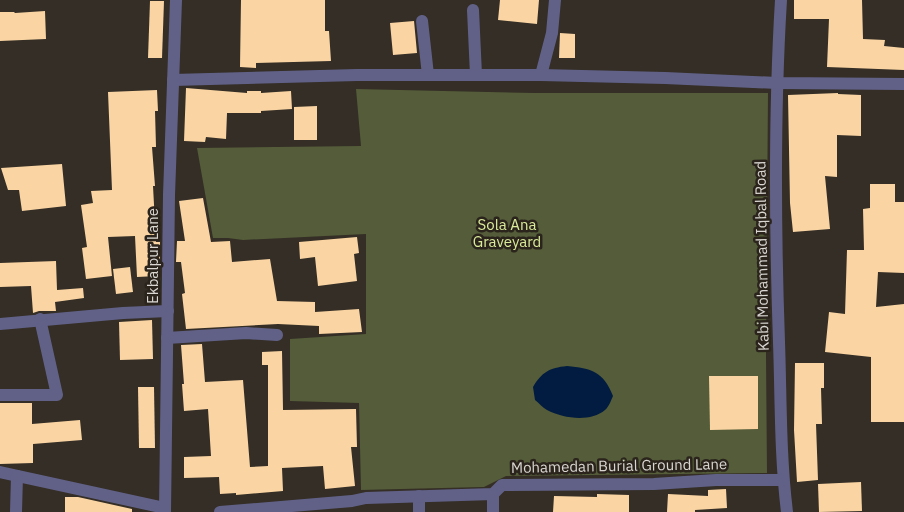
<svg xmlns="http://www.w3.org/2000/svg" width="904" height="512" viewBox="0 0 904 512" font-family="'IBM Plex Sans',sans-serif">
<rect width="100%" height="100%" fill="#342e26"/>
<!-- green -->
<polygon fill="#545c39" points="356,89 534,93 768,93 766,356 767,473 506,476 484,487 361,490 359,403 290,401 290,339 366,334 366,234 243,240 228,238 213,238 197,148 361,146"/>
<!-- water -->
<path fill="#011c40" d="M 567,366 C 591,368 604,372 613,396 C 611,400 609,407 605,410 C 591,422 564,419 547,410 C 543,408 539,403 535,400 L 533,387 C 542,372 549,368 567,366 Z"/>
<!-- building -->
<g fill="#fad5a3">
<polygon points="241,0 325,0 325,31 329,31 331,61 256,63 256,68 240,67"/>
<polygon points="500,0 539,0 537,24 498,20"/>
<polygon points="794,0 862,0 863,39 885,40 884,46 904,48 904,70 827,67 829,19 794,19"/>
<polygon points="150,1 164,1 162,58 148,58"/>
<polygon points="45,11 46,39 0,41 0,12 14,12 15,13"/>
<polygon points="414,21 417,53 393,55 390,23"/>
<polygon points="560,33 575,34 575,58 559,58"/>
<polygon points="186,88 247,93 247,91 261,91 261,93 291,91 292,109 261,111 261,113 227,113 226,139 206,137 205,142 184,141"/>
<polygon points="157,90 158,111 155,111 156,147 152,147 155,186 153,186 156,242 160,242 160,263 157,263 157,276 137,277 135,236 108,237 112,276 86,279 82,248 87,247 81,205 93,203 91,191 112,190 108,92"/>
<polygon points="838,93 838,94 861,95 861,136 837,135 837,177 825,176 830,229 793,232 790,203 788,95"/>
<polygon points="317,106 317,140 294,140 294,107"/>
<polygon points="62,164 66,206 22,211 19,190 8,190 1,168"/>
<polygon points="870,184 895,184 895,202 904,202 904,273 878,272 876,307 904,304 904,422 871,422 871,357 825,352 829,312 845,314 847,250 864,250 863,209 870,208"/>
<polygon points="203,198 211,242 230,241 232,262 270,259 277,301 315,302 315,312 359,309 362,332 319,334 319,326 278,324 186,329 182,294 185,293 181,262 176,262 177,241 185,241 179,201"/>
<polygon points="357,237 359,253 354,254 357,281 318,286 315,257 300,259 299,242"/>
<polygon points="56,261 57,290 83,288 84,298 55,302 56,311 39,311 33,313 31,286 0,287 0,263"/>
<polygon points="130,267 133,292 116,294 113,269"/>
<polygon points="152,320 153,359 120,360 119,322"/>
<polygon points="202,344 205,382 243,380 250,467 268,466 268,365 262,365 262,352 282,351 283,410 356,409 357,447 351,447 355,486 325,489 323,466 282,468 283,491 236,495 236,493 220,494 219,477 184,478 184,457 211,456 208,409 184,411 182,384 184,384 181,345"/>
<polygon points="795,363 824,363 824,388 821,388 822,424 816,424 818,480 797,482 794,430"/>
<polygon points="709,376 758,376 758,429 710,430"/>
<polygon points="138,387 154,387 155,448 139,448"/>
<polygon points="0,403 32,403 32,424 80,420 82,440 33,444 33,463 0,464"/>
<polygon points="861,482 862,511 819,512 818,484"/>
<polygon points="726,489 727,508 695,510 695,512 667,512 668,494 708,496 708,490"/>
<polygon points="597,494 629,495 629,512 553,512 554,496 597,497"/>
<polygon points="65,497 78,497 132,509 132,512 65,512"/>
</g>
<g fill="none" stroke-linecap="round" stroke-linejoin="round">
<!-- minor -->
<g stroke="#616188" stroke-width="12">
<path d="M 781,0 C 774,114 775,228 779,342 C 781,398 780,455 787,512"/>
<polyline points="473,10 476,75"/>
<polyline points="422,21 428,75"/>
<polyline points="541,75 552,33 555,0"/>
<polyline points="173,80 357,75 541,75 665,78 777,83 904,84"/>
<polyline points="0,324 123,313 168,311"/>
<polyline points="167,338 246,333 277,335"/>
<polyline points="0,395 57,395 40,319"/>
<polyline points="0,472 165,508"/>
<polyline points="419,496 419,512"/>
<polyline points="16,512 17,476"/>
<polyline points="165,512 169,195 176,0"/>
<polyline points="220,512 352,501 366,498 493,494 502,485 654,484 716,480 783,480"/>
<polyline points="493,512 493,494"/>
</g>
</g>
<g text-anchor="middle" stroke-width="5" stroke-linejoin="round" paint-order="stroke">
<!-- park labels -->
<g font-size="15" fill="#daeb99" stroke="#2a241c">
<text x="507" y="230">Sola Ana<tspan x="507" dy="17">Graveyard</tspan></text>
</g>
<!-- street labels -->
<g font-size="15" fill="#dad6d1" stroke="#2a241c">
<text transform="translate(153 256) rotate(-90)" y="5">Ekbalpur Lane</text>
<text transform="translate(762 256) rotate(-91)" y="5">Kabi Mohammad Iqbal Road</text>
<text transform="translate(619 466) rotate(-1)" y="5">Mohamedan Burial Ground Lane</text>
</g>
</g>
</svg>
